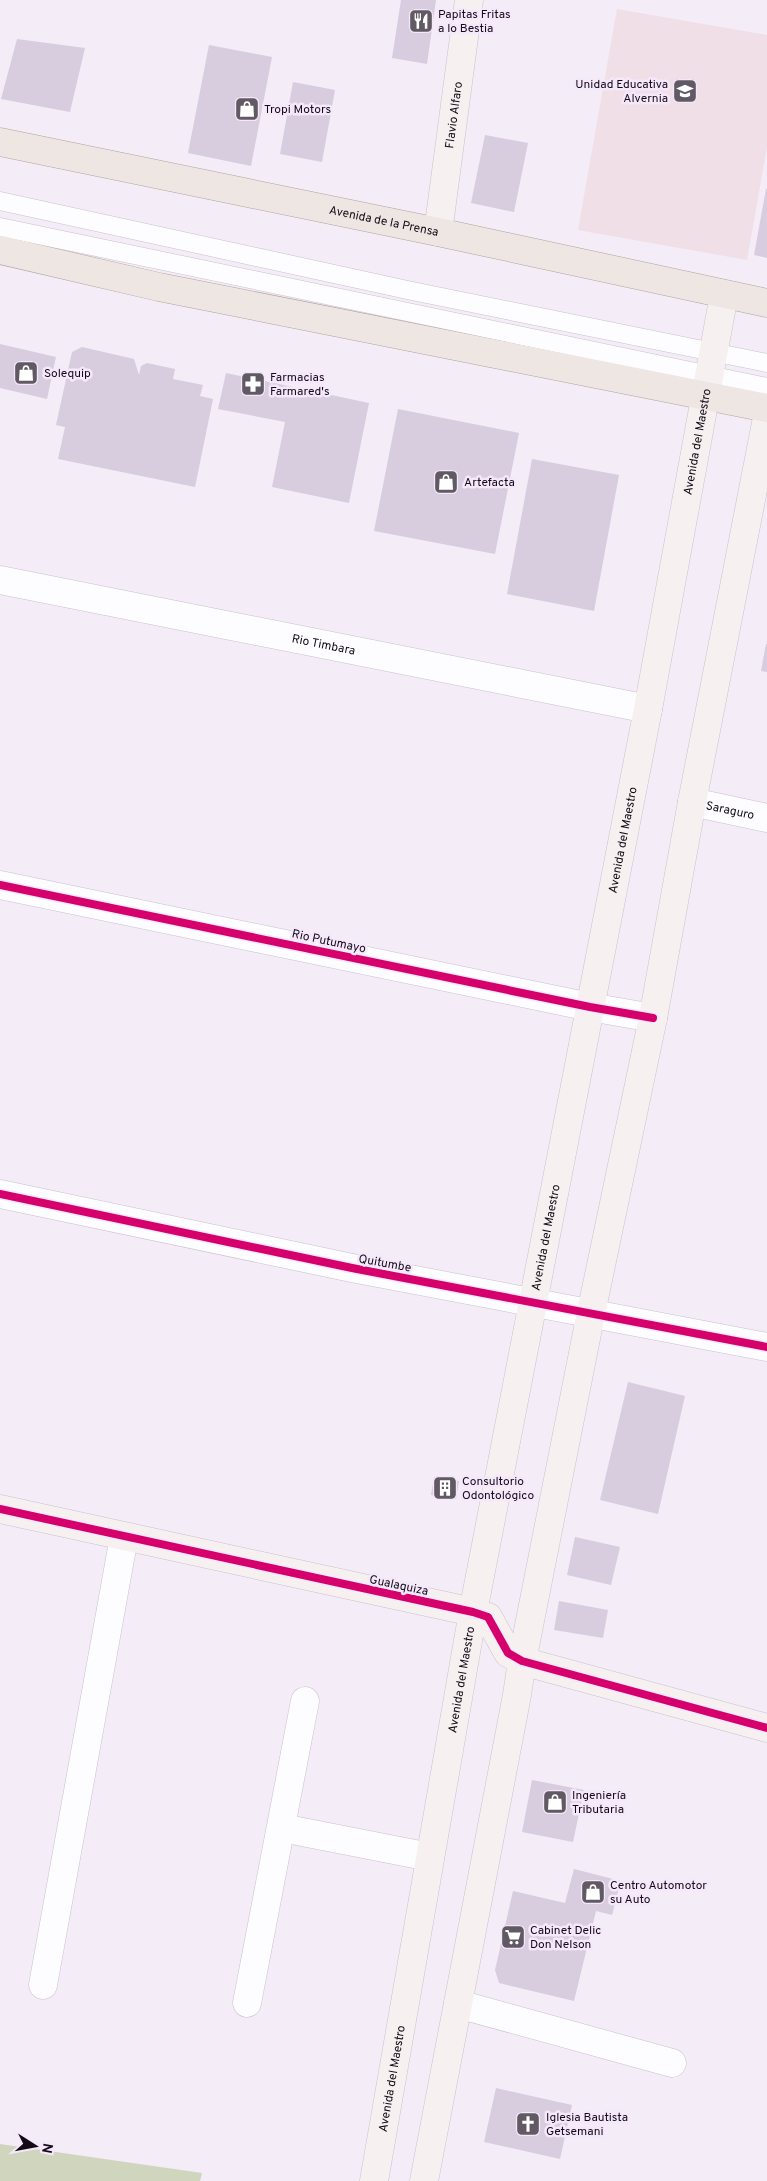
<svg xmlns="http://www.w3.org/2000/svg" width="767" height="2181" viewBox="0 0 767 2181" font-family="Overpass,sans-serif">
<rect width="100%" height="100%" fill="#f4ecf7"/>
<!-- education -->
<polygon fill="#f0dfe7" points="617,9 767,35 767,147 747,260 578,230"/>
<!-- green -->
<polygon fill="#d0d5be" points="0,2144 202,2173 200,2181 0,2181"/>
<!-- building -->
<g fill="#d7cdde">
<polygon points="401,0 436,0 427,64 392,58"/>
<polygon points="17,39 85,48 70,112 1,99"/>
<polygon points="209,45 272,57 251,166 188,153"/>
<polygon points="293,82 335,90 322,162 280,154"/>
<polygon points="485,135 528,143 514,212 471,203"/>
<polygon points="766,189 767,189 767,258 754,255"/>
<polygon points="0,344 56,357 47,399 0,388"/>
<polygon points="82,347 134,359 139,375 141,366 147,363 175,369 173,379 203,385 200,396 213,399 195,487 58,459 65,427 56,425 72,352"/>
<polygon points="226,373 369,403 349,503 272,487 285,422 218,409"/>
<polygon points="398,409 519,433 495,554 374,531"/>
<polygon points="532,459 619,475 594,611 507,594"/>
<polygon points="766,644 767,644 767,672 761,671"/>
<polygon points="628,1382 685,1396 658,1514 600,1500"/>
<polygon points="434,1477 459,1481 456,1499 431,1495"/>
<polygon points="575,1537 620,1547 611,1585 567,1575"/>
<polygon points="559,1601 608,1610 603,1638 554,1630"/>
<polygon points="532,1780 584,1790 573,1842 522,1832"/>
<polygon points="574,1869 621,1881 612,1915 596,1911 574,2001 499,1983 495,1970 513,1891 565,1903"/>
<polygon points="496,2088 572,2105 560,2159 484,2142"/>
</g>
<g fill="none" stroke-linecap="round" stroke-linejoin="round">
<defs>
<g id="lane">
<polyline points="0,201 412,291 767,363"/>
<polyline points="0,227 767,387"/>
</g>
<g id="street">
<path id="s1" d="M 0,580 L 648,709"/>
<path id="s2" d="M 692,802 L 767,818"/>
<polyline points="0,885 590,1007 653,1018"/>
<polyline points="0,1194 352,1268 767,1347"/>
<polyline points="282,1828 430,1857"/>
<polyline points="43,1985 124,1537"/>
<polyline points="247,2003 305,1701"/>
<polyline points="458,2004 672,2063"/>
</g>
<g id="secondary">
<path id="s3" d="M 438,232 L 469,0"/>
<polyline points="0,1509 473,1612 488,1617 508,1653 522,1661 767,1728"/>
<path id="s4" d="M 374,2181 L 473,1612 L 648,709 L 724,295"/>
<polyline points="424,2181 517,1695 522,1661 591,1313 653,1018 692,802 767,418"/>
</g>
<g id="primary">
<path id="s5" d="M 0,142 L 438,232 L 767,303"/>
<polyline points="0,250 159,287 767,408"/>
</g>
</defs>
<!-- lane casing -->
<use href="#lane" stroke="#c9c1cc" stroke-width="19"/>
<!-- street casing -->
<use href="#street" stroke="#c9c1cc" stroke-width="29"/>
<!-- secondary casing -->
<use href="#secondary" stroke="#c9c1cc" stroke-width="29"/>
<!-- primary casing -->
<use href="#primary" stroke="#b1a29e" stroke-width="29"/>
<!-- lane -->
<use href="#lane" stroke="#fdfcfe" stroke-width="18"/>
<!-- street -->
<use href="#street" stroke="#fdfcfe" stroke-width="28"/>
<!-- secondary -->
<use href="#secondary" stroke="#f6f1f0" stroke-width="28"/>
<!-- primary -->
<use href="#primary" stroke="#eee6e2" stroke-width="28"/>
<defs>
<g id="cycleway">
<polyline points="0,885 590,1007 653,1018"/>
<polyline points="0,1194 352,1268 767,1347"/>
<polyline points="0,1509 473,1612 488,1617 508,1653 522,1661 767,1728"/>
</g>
</defs>
<!-- cycleway casing -->
<use href="#cycleway" stroke="#f5e8fb" stroke-width="11"/>
<!-- cycleway -->
<use href="#cycleway" stroke="#d6006c" stroke-width="8"/>
</g>
<!-- icons -->
<defs>
<symbol id="restaurant-square" viewBox="-11 -11 22 22"><rect x="-9" y="-9" width="18" height="18" rx="4" fill="#615a64" stroke="#f5e8fb"/><path d="M-5-6h1v4h1v-4h1v4h1v-4h1v5L-1.5 .5V6h-2V.5L-5-1ZM5-6V6H3V1.5H1.5Q1.5-4 5-6Z" fill="#fff"/></symbol>
<symbol id="school-square" viewBox="-11 -11 22 22"><rect x="-9" y="-9" width="18" height="18" rx="4" fill="#615a64" stroke="#f5e8fb"/><path d="M0-5L7-2L0 1L-7-2ZM-4 1L0 2.5L4 1V4Q0 6-4 4Z" fill="#fff"/></symbol>
<symbol id="shop-square" viewBox="-11 -11 22 22"><rect x="-9" y="-9" width="18" height="18" rx="4" fill="#615a64" stroke="#f5e8fb"/><path d="M-5-2.5h2.3a2.7 3.5 0 0 1 5.4 0H5L5.5 6h-11ZM-1.5-2.5h3a1.5 2.3 0 0 0-3 0Z" fill="#fff"/></symbol>
<symbol id="pharmacy-square" viewBox="-11 -11 22 22"><rect x="-9" y="-9" width="18" height="18" rx="4" fill="#615a64" stroke="#f5e8fb"/><path d="M-2-6h4v4h4v4h-4v4h-4v-4h-4v-4h4Z" fill="#fff"/></symbol>
<symbol id="building-square" viewBox="-11 -11 22 22"><rect x="-9" y="-9" width="18" height="18" rx="4" fill="#615a64" stroke="#f5e8fb"/><path d="M-4-6H4V6H1V3H-1V6H-4ZM-2.5-4.3h1.7v1.8h-1.7ZM.8-4.3h1.7v1.8H.8ZM-2.5-1h1.7V.8h-1.7ZM.8-1h1.7V.8H.8Z" fill="#fff"/></symbol>
<symbol id="supermarket-square" viewBox="-11 -11 22 22"><rect x="-9" y="-9" width="18" height="18" rx="4" fill="#615a64" stroke="#f5e8fb"/><path d="M-6-5.5h2.5l.6 2H6L4.5 2H-2.5L-4.4-4H-6ZM-1.5 3.2a1.3 1.3 0 1 0 .1 0ZM3 3.2a1.3 1.3 0 1 0 .1 0Z" fill="#fff"/></symbol>
<symbol id="church-square" viewBox="-11 -11 22 22"><rect x="-9" y="-9" width="18" height="18" rx="4" fill="#615a64" stroke="#f5e8fb"/><path d="M-1.2-6h2.4v3.5h3.3v2.4h-3.3V6h-2.4V-.1h-3.3v-2.4h3.3Z" fill="#fff"/></symbol>
</defs>
<g fill-rule="evenodd">
<use href="#restaurant-square" x="407" y="7" width="28" height="28"/>
<use href="#school-square" x="671" y="77" width="28" height="28"/>
<use href="#shop-square" x="233" y="95" width="28" height="28"/>
<use href="#shop-square" x="12" y="359" width="28" height="28"/>
<use href="#pharmacy-square" x="239" y="370" width="28" height="28"/>
<use href="#shop-square" x="432" y="468" width="28" height="28"/>
<use href="#building-square" x="431" y="1474" width="28" height="28"/>
<use href="#shop-square" x="541" y="1788" width="28" height="28"/>
<use href="#shop-square" x="579" y="1878" width="28" height="28"/>
<use href="#supermarket-square" x="499" y="1923" width="28" height="28"/>
<use href="#church-square" x="514" y="2110" width="28" height="28"/>
</g>
<g text-anchor="middle" stroke-width="5" stroke-linejoin="round" paint-order="stroke">
<!-- poi labels -->
<g font-size="12" fill="#120b15" stroke="#f5e8fb" text-anchor="start">
<text x="438" y="18">Papitas Fritas<tspan x="438" dy="14">a lo Bestia</tspan></text>
<text x="668" y="88" text-anchor="end">Unidad Educativa<tspan x="668" dy="14">Alvernia</tspan></text>
<text x="264" y="113">Tropi Motors</text>
<text x="44" y="377">Solequip</text>
<text x="270" y="381">Farmacias<tspan x="270" dy="14">Farmared's</tspan></text>
<text x="464" y="486">Artefacta</text>
<text x="462" y="1485">Consultorio<tspan x="462" dy="14">Odontológico</tspan></text>
<text x="572" y="1799">Ingeniería<tspan x="572" dy="14">Tributaria</tspan></text>
<text x="610" y="1889">Centro Automotor<tspan x="610" dy="14">su Auto</tspan></text>
<text x="530" y="1934">Cabinet Delic<tspan x="530" dy="14">Don Nelson</tspan></text>
<text x="546" y="2121">Iglesia Bautista<tspan x="546" dy="14">Getsemani</tspan></text>
</g>
<!-- street labels -->
<g font-size="12" fill="#120b15" stroke="#f5e8fb">
<text dy="4" stroke="none"><textPath href="#s3" startOffset="118">Flavio Alfaro</textPath></text>
<text dy="4" stroke="none"><textPath href="#s5" startOffset="392">Avenida de la Prensa</textPath></text>
<text dy="4" stroke="none"><textPath href="#s4" startOffset="1769">Avenida del Maestro</textPath></text>
<text dy="4" stroke="none"><textPath href="#s1" startOffset="330">Rio Timbara</textPath></text>
<text dy="4" stroke="none"><textPath href="#s2" startOffset="39">Saraguro</textPath></text>
<text dy="4" stroke="none"><textPath href="#s4" startOffset="1364">Avenida del Maestro</textPath></text>
<text transform="translate(329 941) rotate(12)" y="4">Rio Putumayo</text>
<text dy="4" stroke="none"><textPath href="#s4" startOffset="959">Avenida del Maestro</textPath></text>
<text transform="translate(385 1263) rotate(10)" y="4">Quitumbe</text>
<text transform="translate(399 1585) rotate(12)" y="4">Gualaquiza</text>
<text dy="4" stroke="none"><textPath href="#s4" startOffset="509">Avenida del Maestro</textPath></text>
<text dy="4" stroke="none"><textPath href="#s4" startOffset="104">Avenida del Maestro</textPath></text>
</g>
</g>
<!-- north arrow -->
<g transform="translate(35 2146) rotate(101)" stroke="#f5e8fb" stroke-width="4" paint-order="stroke">
<path d="M0-4L9 19L0 12L-9 19Z" fill="#120b15"/>
<text y="-8" font-size="14" font-weight="bold" text-anchor="middle" fill="#120b15">N</text>
</g>
</svg>
